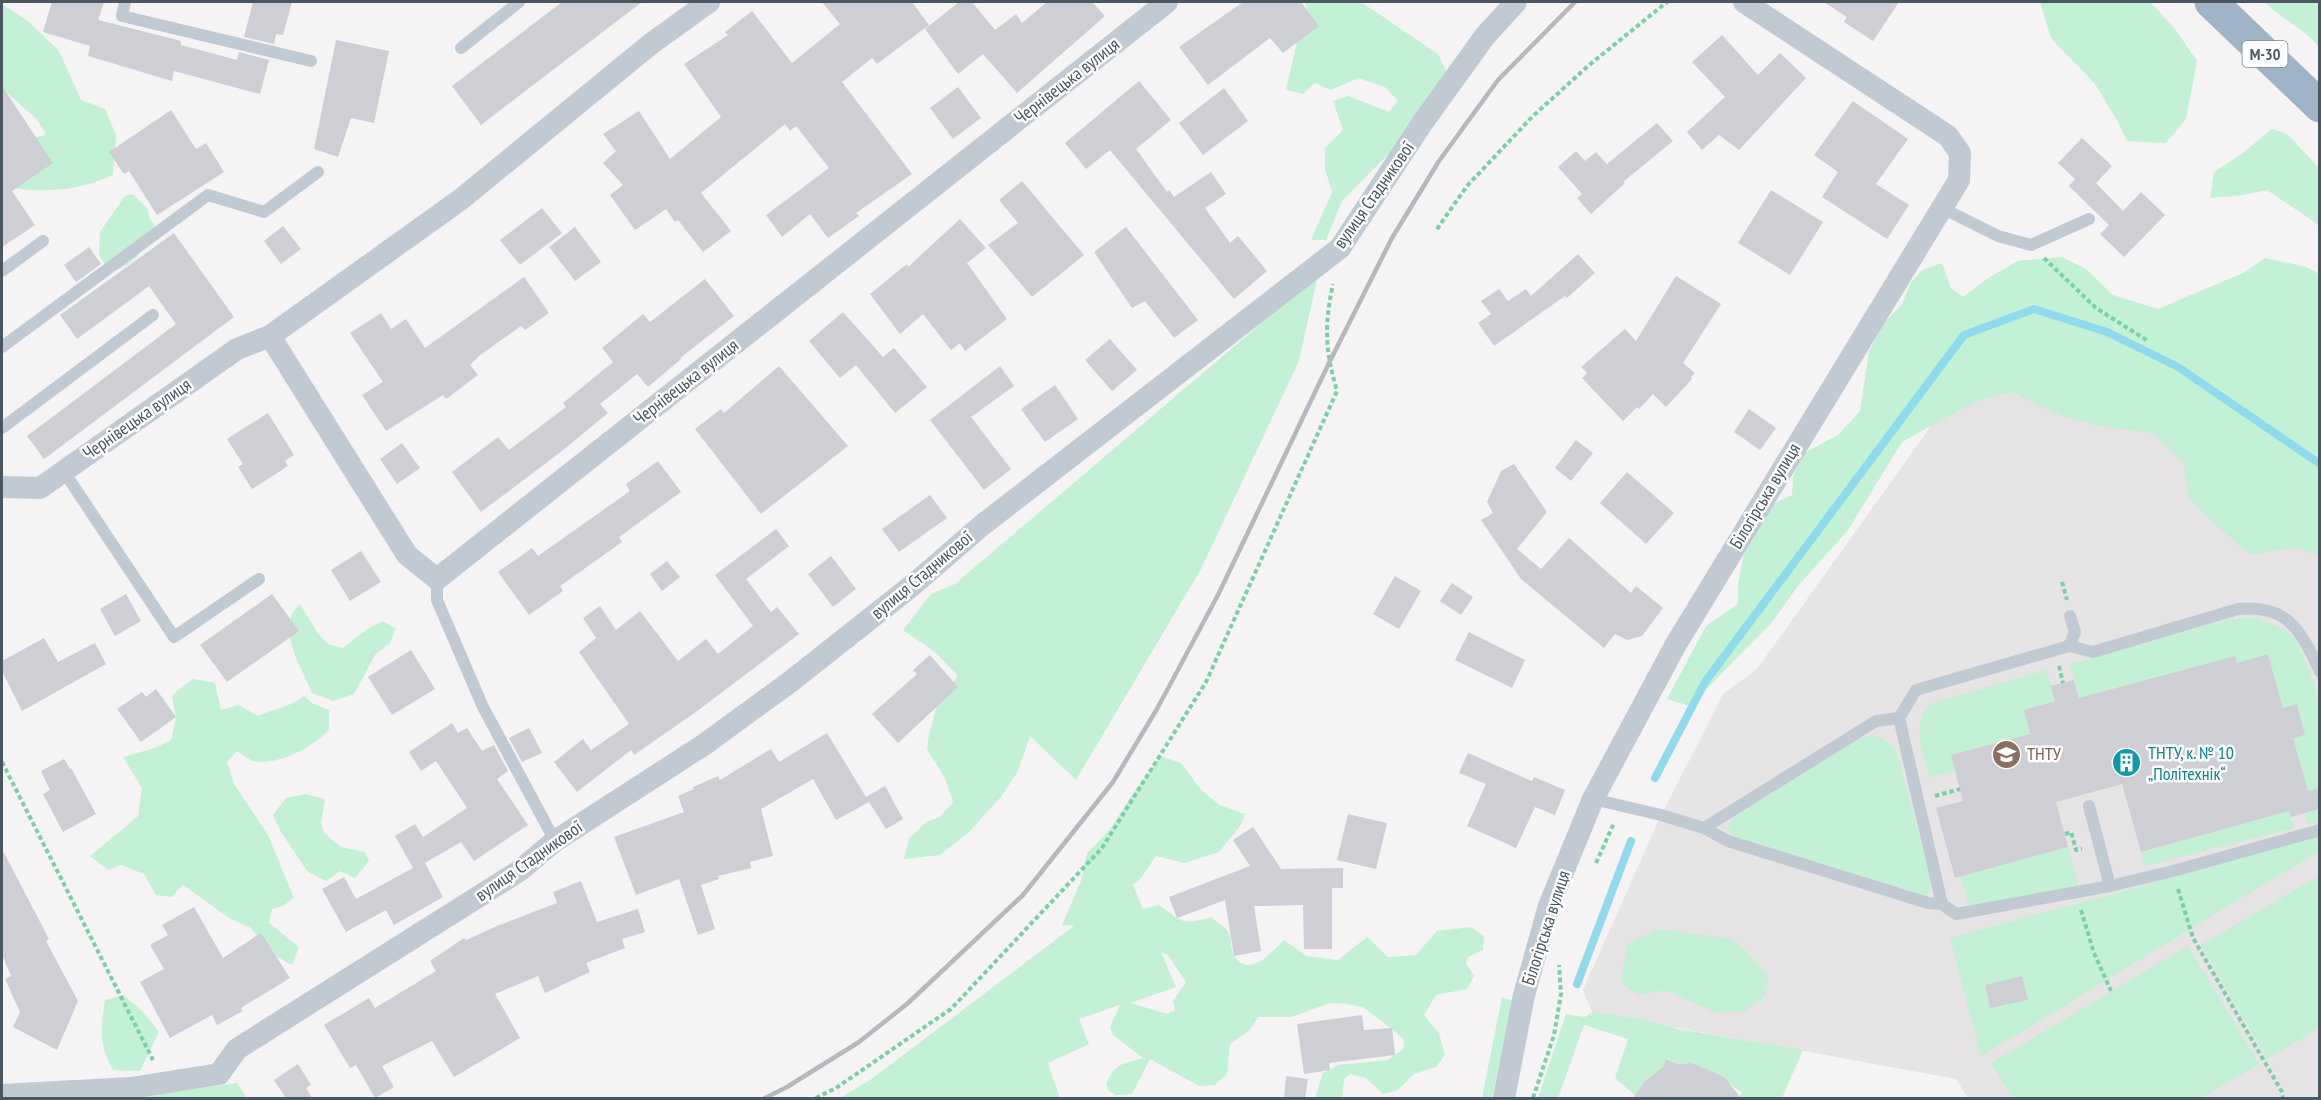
<svg xmlns="http://www.w3.org/2000/svg" width="2321" height="1100" viewBox="0 0 2321 1100" font-family="'PT Sans Narrow',sans-serif">
<rect width="100%" height="100%" fill="#f5f3f3"/>
<!-- education -->
<polygon fill="#e6e4e5" points="1986,349 2319,495 2319,1098 1968,1098 1956,1079 1592,1012 1583,990 1661,815 1724,693 1757,669"/>
<!-- green -->
<g fill="#c3f1d5" fill-rule="evenodd">
<polygon points="1305,2 1357,2 1364,4 1438,54 1447,73 1413,129 1342,201 1326,240 1311,240 1332,192 1325,169 1325,148 1343,130 1333,101 1348,96 1389,112 1398,101 1385,87 1358,78 1331,90 1315,83 1303,94 1286,90 1299,33 1309,18"/>
<polygon points="2040,2 2150,2 2175,29 2197,61 2186,119 2166,143 2127,141 2118,122 2095,84 2051,38"/>
<path d="M 2265,2 L 2319,2 L 2319,47 C 2304,28 2281,19 2265,2 Z"/>
<path d="M 2,4 L 28,21 L 59,51 L 81,100 L 105,109 L 116,135 L 113,175 C 81,190 48,193 13,188 L 20,141 L 46,135 L 37,119 L 5,91 L 2,90 Z"/>
<polygon points="2272,129 2287,134 2319,168 2319,225 2267,190 2243,195 2210,198 2214,172 2243,153"/>
<path d="M 133,194 L 148,209 L 149,218 L 155,225 C 142,250 139,263 109,273 L 99,254 L 100,232 L 125,196 Z"/>
<polygon points="2062,257 2086,269 2113,295 2158,309 2243,273 2265,258 2306,267 2319,274 2319,556 2295,547 2251,555 2212,522 2188,497 2184,463 2152,433 2099,426 2062,416 2012,392 1976,401 1902,442 1848,530 1798,586 1772,622 1690,706 1667,699 1706,626 1738,604 1738,584 1744,553 1753,540 1766,507 1792,495 1793,477 1802,454 1838,435 1860,411 1869,351 1884,323 1902,304 1911,282 1922,270 1942,263 1951,288 1963,297 1988,278 2018,261"/>
<polygon points="1318,275 1299,361 1201,569 1076,780 1030,736 1018,771 1001,797 968,833 940,855 904,859 909,838 928,821 940,817 953,802 945,778 927,749 929,735 937,705 958,676 935,652 903,630 931,594 955,584"/>
<path d="M 300,604 L 317,632 L 328,644 L 343,648 L 367,629 L 383,621 L 396,629 L 390,643 L 375,655 L 354,694 L 333,701 L 312,693 C 302,667 274,627 300,604 Z"/>
<polygon points="2256,617 2285,630 2296,640 2309,669 2319,701 2319,788 2308,791 2268,654 2237,663 2235,657 2082,708 2070,664 2226,620"/>
<path d="M 2047,670 L 2058,714 L 2024,710 L 2030,734 L 1951,755 L 1955,771 L 1930,777 C 1922,752 1910,723 1932,703 Z"/>
<path d="M 193,679 L 215,683 L 221,710 L 238,705 L 258,716 C 273,709 291,707 304,696 L 312,703 L 329,710 L 329,730 C 312,747 283,763 258,762 C 251,762 243,755 237,751 L 227,762 L 234,784 L 268,835 L 294,898 L 283,906 L 272,909 L 269,923 L 299,947 L 292,965 L 270,953 L 251,928 L 229,918 L 183,885 L 172,897 L 156,895 L 144,874 L 121,865 L 108,870 L 90,856 L 138,816 L 142,788 L 123,757 L 155,748 L 171,740 L 176,718 L 172,695 Z"/>
<path d="M 1870,735 C 1884,737 1890,742 1897,754 L 1932,883 L 1925,899 L 1907,890 L 1737,838 L 1727,829 L 1735,816 L 1860,738 Z"/>
<path d="M 1160,756 L 1181,763 L 1202,791 L 1220,805 L 1245,814 L 1241,825 L 1219,852 L 1185,863 L 1156,856 L 1141,878 L 1133,885 L 1143,909 L 1159,905 C 1183,922 1182,926 1211,917 C 1216,922 1226,927 1229,933 C 1232,940 1230,950 1234,956 C 1251,979 1271,952 1284,940 L 1307,956 L 1338,960 L 1367,937 L 1388,957 L 1416,955 L 1437,931 L 1471,927 L 1484,936 L 1483,950 L 1468,957 L 1466,963 L 1474,976 L 1467,989 L 1436,995 L 1424,1015 L 1439,1033 L 1445,1055 L 1436,1067 L 1414,1074 L 1398,1090 L 1383,1094 L 1366,1078 L 1350,1074 L 1344,1079 L 1342,1098 L 1316,1098 L 1316,1095 L 1323,1073 L 1338,1065 L 1388,1060 L 1403,1049 L 1404,1039 L 1363,1007 L 1347,1004 L 1330,1003 L 1291,1017 L 1258,1017 L 1250,1030 L 1230,1044 L 1227,1074 L 1215,1085 L 1199,1086 L 1150,1059 L 1132,1094 L 1116,1095 L 1109,1091 L 1106,1083 C 1118,1061 1121,1065 1143,1058 L 1113,1035 L 1110,1027 L 1120,1005 L 1079,1019 L 1089,1044 L 1048,1063 L 1060,1098 L 840,1098 L 870,1080 L 1074,926 L 1062,925 L 1081,881 L 1087,853 L 1111,828 L 1130,798 ZM 1161,952 L 1168,955 L 1186,982 L 1173,1001 L 1175,1010 L 1168,1014 L 1130,1003 L 1176,987 Z"/>
<polygon points="306,794 325,799 321,823 324,833 341,847 365,852 369,861 355,878 340,871 326,881 307,871 281,832 273,815 286,798"/>
<polygon points="2319,809 2319,822 2308,825 2305,813"/>
<polygon points="2289,811 2294,828 2145,866 2141,852"/>
<path d="M 2319,834 L 2319,852 C 2205,918 2095,989 1981,1056 L 1950,938 L 2124,891 Z"/>
<polygon points="2068,847 2078,885 1970,912 1961,876"/>
<polygon points="2319,876 2319,1028 2267,1059 2201,945"/>
<polygon points="1657,929 1733,939 1768,975 1766,995 1745,1011 1714,1012 1665,990 1640,995 1621,983 1627,944"/>
<polygon points="2188,946 2259,1064 2201,1098 2012,1098 1991,1063"/>
<path d="M 123,995 L 142,1011 L 159,1032 L 140,1071 L 113,1070 C 98,1042 101,1031 105,1000 Z"/>
<polygon points="1502,997 1514,1001 1492,1098 1482,1098"/>
<polygon points="1592,1012 1639,1019 1679,1029 1803,1050 1782,1098 1739,1098 1742,1092 1693,1063 1677,1064 1667,1059 1662,1069 1645,1081 1635,1095 1615,1078 1628,1039 1584,1025 1558,1098 1538,1098 1566,1014 1585,1017"/>
<polygon points="237,1083 247,1098 117,1098 126,1098"/>
</g>
<g fill="none" stroke-linecap="round" stroke-linejoin="round">
<!-- stream -->
<g stroke="#90daee" stroke-width="8">
<polyline points="1655,778 1705,682 1964,335 2034,309 2107,332 2178,367 2320,464"/>
<polyline points="1577,984 1631,841"/>
</g>
</g>
<!-- building -->
<g fill="#cdcfd5">
<polygon points="52,2 104,2 98,20 181,41 181,45 237,60 239,52 269,60 260,94 174,71 172,81 88,56 90,46 43,32"/>
<polygon points="253,2 292,2 283,35 276,34 274,44 244,37"/>
<polygon points="562,2 642,2 481,125 452,86"/>
<polygon points="822,2 912,2 929,25 877,64 872,58 842,82 912,174 856,213 859,216 828,238 810,214 782,237 766,215 829,168 796,126 790,131 785,124 701,193 731,231 703,252 678,220 675,222 666,209 635,230 610,195 623,185 603,163 616,151 603,134 639,111 670,159 721,117 684,64 728,35 725,32 752,11 792,63 840,24"/>
<polygon points="959,2 972,2 995,30 1016,14 1022,23 1047,2 1092,2 1105,16 1017,93 983,54 958,74 925,29"/>
<polygon points="1243,2 1301,2 1319,26 1283,53 1270,38 1208,85 1179,47"/>
<polygon points="1824,2 1899,2 1873,41 1844,22 1847,17"/>
<polygon points="1722,35 1758,75 1780,53 1806,78 1739,150 1719,135 1702,150 1687,132 1725,97 1692,62"/>
<polygon points="336,40 389,51 374,123 351,118 338,157 314,149"/>
<polygon points="1139,81 1171,120 1136,149 1167,192 1169,190 1174,197 1211,172 1226,194 1205,208 1230,243 1238,236 1267,271 1234,299 1110,150 1086,169 1065,143"/>
<polygon points="2,86 53,163 12,191 35,225 2,247"/>
<polygon points="958,87 981,118 953,139 930,108"/>
<polygon points="1224,88 1248,121 1203,155 1179,123"/>
<polygon points="1853,101 1908,139 1876,184 1909,205 1887,239 1822,197 1838,172 1814,155"/>
<polygon points="171,110 196,149 206,143 224,172 157,215 129,171 124,174 109,152"/>
<polygon points="1657,123 1673,141 1623,182 1625,183 1591,214 1577,198 1582,194 1558,167 1576,151 1585,161 1596,152 1607,164"/>
<polygon points="2082,138 2112,166 2096,183 2123,211 2141,192 2165,215 2124,257 2100,234 2109,225 2069,186 2075,179 2058,163"/>
<polygon points="1022,181 1084,255 1032,297 988,245 1018,223 999,200"/>
<polygon points="1771,190 1823,222 1790,275 1738,243"/>
<polygon points="542,208 562,233 520,265 500,240"/>
<polygon points="960,219 986,248 967,263 1007,319 965,351 960,343 951,350 923,314 900,334 870,294 907,264 908,267"/>
<polygon points="283,226 301,249 281,264 264,241"/>
<polygon points="575,227 601,262 575,281 549,247"/>
<polygon points="1126,227 1198,320 1174,338 1145,301 1132,308 1094,252"/>
<polygon points="174,233 234,317 44,459 27,436 176,324 149,286 77,339 60,315"/>
<polygon points="89,247 101,264 76,282 64,265"/>
<polygon points="1578,254 1595,273 1567,298 1565,296 1494,346 1478,323 1491,314 1481,301 1499,289 1508,301 1526,289 1531,296"/>
<polygon points="1676,276 1721,304 1683,363 1695,373 1691,377 1692,379 1666,407 1653,394 1639,409 1637,407 1623,421 1582,378 1587,373 1581,367 1625,329 1636,341"/>
<polygon points="524,277 549,313 525,330 521,326 479,356 470,365 478,375 446,399 443,395 386,431 362,395 383,382 350,333 381,313 391,329 406,319 425,348"/>
<polygon points="705,279 734,316 680,358 681,359 648,387 637,374 600,404 608,413 562,451 481,512 452,472 498,437 509,450 566,407 563,403 613,362 602,348 643,314 650,322"/>
<polygon points="843,312 883,357 894,348 927,387 895,413 856,365 840,378 809,341"/>
<polygon points="1110,339 1137,370 1112,391 1085,360"/>
<polygon points="779,366 848,446 761,514 695,429 721,409 724,413"/>
<polygon points="1000,366 1014,386 971,417 1011,469 984,490 930,420"/>
<polygon points="1055,385 1078,419 1045,442 1021,409"/>
<polygon points="1749,409 1776,428 1760,450 1734,432"/>
<polygon points="268,413 294,455 285,461 288,466 252,489 238,467 243,464 227,439"/>
<polygon points="1576,440 1593,453 1571,481 1555,468"/>
<polygon points="402,443 420,468 397,484 380,459"/>
<polygon points="658,461 681,492 619,537 622,542 560,586 563,591 529,615 498,572 532,548 538,556 630,491 626,484"/>
<polygon points="1514,464 1547,512 1517,549 1541,569 1569,538 1631,593 1636,586 1663,608 1642,636 1627,640 1615,634 1604,648 1521,579 1481,520 1493,513 1487,502 1501,471"/>
<polygon points="1627,472 1674,513 1646,544 1600,503"/>
<polygon points="930,495 947,518 899,552 882,529"/>
<polygon points="776,529 789,546 746,579 771,612 777,607 799,634 700,709 634,755 631,750 577,792 554,762 583,739 591,750 629,724 579,652 596,638 583,618 600,606 616,630 640,611 678,661 706,639 718,654 753,626 715,575"/>
<polygon points="361,551 381,582 350,601 331,570"/>
<polygon points="831,556 856,589 833,607 808,574"/>
<polygon points="667,561 680,577 662,591 650,574"/>
<polygon points="1395,576 1421,591 1399,629 1373,614"/>
<polygon points="1452,583 1473,597 1461,615 1440,601"/>
<polygon points="126,594 141,621 115,636 100,609"/>
<polygon points="272,594 299,631 227,682 200,645"/>
<polygon points="1469,632 1525,660 1512,688 1455,660"/>
<polygon points="44,638 58,662 95,643 106,664 22,711 2,671 2,661"/>
<polygon points="411,650 435,689 392,715 368,677"/>
<polygon points="2268,654 2283,708 2297,704 2305,735 2293,738 2308,791 2319,788 2319,809 2291,817 2289,811 2141,852 2122,784 2056,802 2068,847 1955,878 1936,808 1963,801 1951,755 2030,734 2024,710 2055,701 2051,686 2074,680 2079,698 2235,656 2237,663"/>
<polygon points="930,655 958,687 898,743 872,714 917,674 913,670"/>
<polygon points="156,689 176,717 141,742 117,709 142,692 146,697"/>
<polygon points="452,723 458,733 467,728 482,751 494,745 508,771 497,779 528,825 474,861 461,842 425,863 443,897 394,925 386,910 346,932 322,889 344,877 356,899 413,868 395,836 415,824 423,837 467,808 436,761 421,771 409,752"/>
<polygon points="529,728 542,753 522,762 509,738"/>
<polygon points="827,733 869,802 836,820 813,779 761,809 773,856 750,862 751,868 718,876 719,879 701,885 715,929 698,935 679,879 636,895 614,837 684,812 678,796 694,789 693,787 718,776 720,780 771,749 779,762"/>
<polygon points="1468,753 1532,781 1534,777 1565,790 1555,815 1535,807 1516,848 1467,826 1486,784 1459,773"/>
<polygon points="64,759 70,769 71,768 96,814 63,832 43,794 50,790 41,771"/>
<polygon points="885,786 903,819 886,829 866,797"/>
<polygon points="1348,814 1387,823 1376,869 1337,860"/>
<polygon points="1253,827 1281,869 1343,868 1343,888 1332,888 1332,949 1304,949 1303,905 1254,906 1261,951 1234,956 1225,900 1177,918 1169,897 1250,866 1233,840"/>
<polygon points="2,849 49,939 46,941 78,1001 57,1050 13,1027 20,1012 5,979 11,976 2,955"/>
<polygon points="581,881 597,922 638,909 645,932 622,939 625,948 586,963 590,972 545,993 538,976 495,994 520,1038 454,1077 432,1041 382,1066 394,1087 375,1098 356,1065 350,1068 324,1025 369,998 375,1008 436,971 430,961 464,938 466,940 497,926 557,903 553,892"/>
<polygon points="194,907 223,958 261,933 290,978 241,1008 243,1011 217,1025 212,1015 170,1038 140,982 164,969 150,945 168,935 162,925"/>
<polygon points="2022,976 2028,1000 1990,1008 1985,985"/>
<polygon points="1362,1015 1364,1030 1392,1028 1395,1055 1329,1063 1330,1070 1304,1074 1297,1024"/>
<polygon points="1666,1059 1677,1064 1692,1063 1724,1077 1741,1098 1633,1098 1645,1081 1663,1067"/>
<polygon points="298,1064 311,1085 306,1088 312,1098 286,1098 274,1080"/>
<polygon points="1286,1076 1308,1079 1305,1098 1284,1098"/>
</g>
<g fill="none" stroke-linecap="round" stroke-linejoin="round">
<!-- path -->
<g stroke="#7ad0a6" stroke-width="4" stroke-dasharray="4.5 3" stroke-linecap="butt">
<polyline points="1437,229 1467,186 1532,117 1588,66 1667,2"/>
<polyline points="2044,258 2096,308 2148,341"/>
<polyline points="2062,582 2067,600"/>
<polyline points="2059,666 2063,683"/>
<polyline points="2,762 153,1060"/>
<polyline points="1935,796 1960,789"/>
<polyline points="2065,834 2071,832 2076,850 2082,849"/>
<polyline points="1596,863 1614,823"/>
<polyline points="2178,889 2193,938 2282,1092 2283,1098"/>
<polyline points="2081,910 2094,953 2111,991"/>
<path d="M 816,1098 L 836,1088 L 951,1009 L 1102,848 L 1206,682 L 1337,391 C 1325,350 1324,326 1333,284"/>
<polyline points="1533,1098 1554,1035 1561,994 1559,965"/>
</g>
<!-- service -->
<g stroke="#c1cad2" stroke-width="12">
<polyline points="125,2 122,16 311,61"/>
<polyline points="461,48 519,2"/>
<polyline points="1942,208 1998,236 2031,245 2089,219"/>
<polyline points="2,271 43,241"/>
<polyline points="2,347 208,195 264,212 318,172"/>
<polyline points="2,428 153,315"/>
<polyline points="63,470 174,637 259,579"/>
<polyline points="437,579 437,600 483,707 555,841"/>
<polyline points="2069,646 2075,632 2070,616"/>
<path d="M 2320,671 C 2300,630 2288,604 2238,609 L 2093,652 L 2069,646 L 1916,690 L 1899,718 L 1942,904 L 1956,914 L 2110,886 L 2173,871 L 2320,830"/>
<polyline points="1593,799 1661,815 1704,828 1876,721 1899,718"/>
<polyline points="2089,806 2110,886"/>
<polyline points="1704,828 1728,841 1928,903 1942,904"/>
</g>
<!-- minor -->
<g stroke="#c1cad2" stroke-width="22">
<polyline points="709,2 652,43 460,200 270,336 407,555 437,579 1167,2"/>
<polyline points="2,487 40,488 237,349 270,336"/>
<polyline points="2,1095 131,1088 219,1074 237,1049 519,871 555,841 705,744 790,682 914,584 981,526 1340,248 1423,122 1485,36 1516,2"/>
<polyline points="1504,1098 1524,995 1549,906 1593,799 1676,644 1959,180 1960,153 1948,136 1744,2"/>
</g>
<!-- trunk -->
<polyline stroke="#9fb4c9" stroke-width="33" points="2211,2 2320,106"/>
<!-- rail -->
<polyline stroke="#b5b8bd" stroke-width="4.5" points="765,1098 787,1087 859,1042 907,1004 1023,895 1113,782 1157,709 1218,595 1329,363 1392,238 1439,161 1498,80 1575,2"/>
</g>
<!-- icons -->
<defs>
<symbol id="university-disc" viewBox="-11 -11 22 22"><circle r="9.5" fill="#8d6e63" stroke="#fff"/><path d="M0-5L7-2L0 1L-7-2ZM-4 1L0 2.5L4 1V4Q0 6-4 4Z" fill="#fff"/></symbol>
<symbol id="building-disc" viewBox="-11 -11 22 22"><circle r="9.5" fill="#0f9aa8" stroke="#fff"/><path d="M-4-6H4V6H1V3H-1V6H-4ZM-2.5-4.3h1.7v1.8h-1.7ZM.8-4.3h1.7v1.8H.8ZM-2.5-1h1.7V.8h-1.7ZM.8-1h1.7V.8H.8Z" fill="#fff"/></symbol>
</defs>
<g fill-rule="evenodd">
<use href="#university-disc" x="1990" y="738" width="33" height="33"/>
<use href="#building-disc" x="2110" y="746" width="33" height="33"/>
</g>
<g text-anchor="middle" stroke-width="5" stroke-linejoin="round" paint-order="stroke">
<!-- shield labels -->
<rect fill="#fff" stroke="#808990" stroke-width="1.5" x="2242.5" y="41" width="45" height="26" rx="4.5"/>
<g font-size="16" font-weight="bold" fill="#4a5661">
<text x="2265" y="60">М-30</text>
</g>
<!-- street labels -->
<g font-size="18" fill="#4a5661" stroke="#fff">
<text transform="translate(1067 81) rotate(-38)" y="6">Чернівецька вулиця</text>
<text transform="translate(1374 195) rotate(-55)" y="6">вулиця Стадникової</text>
<text transform="translate(686 382) rotate(-38)" y="6">Чернівецька вулиця</text>
<text transform="translate(137 419) rotate(-35)" y="6">Чернівецька вулиця</text>
<text transform="translate(1765 496) rotate(-59)" y="6">Білогірська вулиця</text>
<text transform="translate(922 575) rotate(-40)" y="6">вулиця Стадникової</text>
<text transform="translate(529 861) rotate(-35)" y="6">вулиця Стадникової</text>
<text transform="translate(1546 928) rotate(-72)" y="6">Білогірська вулиця</text>
</g>
<!-- culture labels -->
<g font-size="18" fill="#0d838f" stroke="#fff" text-anchor="start">
<text x="2148" y="759">ТНТУ, к. № 10<tspan x="2148" dy="21">„Політехнік“</tspan></text>
</g>
<!-- education labels -->
<g font-size="18" fill="#785e54" stroke="#fff" text-anchor="start">
<text x="2027" y="760">ТНТУ</text>
</g>
</g>
<!-- border -->
<rect width="2321" height="1100" fill="none" stroke="#4a5661" stroke-width="6"/>
</svg>
